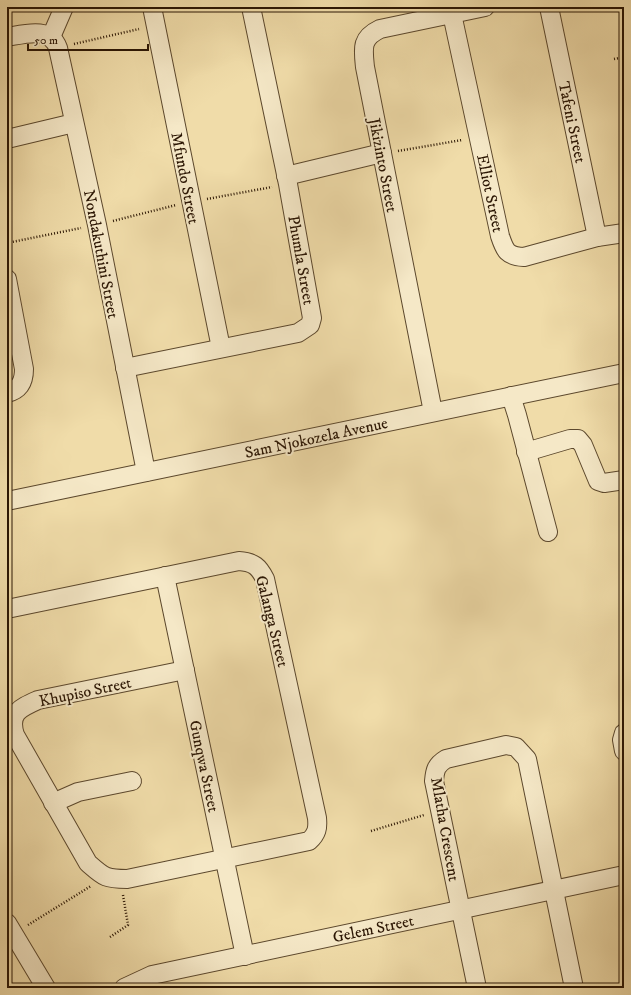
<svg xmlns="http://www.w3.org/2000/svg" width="631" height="995" viewBox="0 0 631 995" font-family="'IM FELL DW Pica',serif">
<rect width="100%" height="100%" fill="#f0dca9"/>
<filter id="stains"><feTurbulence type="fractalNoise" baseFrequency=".005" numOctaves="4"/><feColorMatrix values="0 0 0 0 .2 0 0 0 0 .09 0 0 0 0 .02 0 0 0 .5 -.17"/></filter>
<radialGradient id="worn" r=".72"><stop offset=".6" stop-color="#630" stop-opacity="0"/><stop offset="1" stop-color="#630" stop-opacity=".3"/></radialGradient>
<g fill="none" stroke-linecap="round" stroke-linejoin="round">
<defs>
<g id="minor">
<polyline points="152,7 221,348"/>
<polyline points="549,7 597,237"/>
<path d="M 452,14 L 500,236 C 505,251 507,256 524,257 L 597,237 L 624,233"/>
<path d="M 7,37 C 25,34 50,26 58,48 L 97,225 L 146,472"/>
<polyline points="51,37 64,7"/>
<polyline points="7,139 74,123"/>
<polyline points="286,176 382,153"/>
<path d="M 7,279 L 24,369 C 24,381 20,390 7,393"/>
<polyline points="125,368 298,333 310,325 312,318 288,184 251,7"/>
<polyline points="511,396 517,415 548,532"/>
<path d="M 433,412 L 365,67 C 363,48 361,38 380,29 L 485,7"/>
<polyline points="526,452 570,439 578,439 583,445 598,481 604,483 624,480"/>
<polyline points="7,501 624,373"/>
<polyline points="165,576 245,956"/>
<path d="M 7,609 L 239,561 C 254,562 259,567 265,579 L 317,818 C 318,828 317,834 309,841 L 127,879 C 105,879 104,877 88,863 L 15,735 C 8,713 20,708 38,700 L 185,670"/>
<polyline points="624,733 622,740 624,751"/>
<polyline points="53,803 78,792 132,781"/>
<polyline points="7,923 46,988"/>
<polyline points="124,988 152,975 624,875"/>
<path d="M 477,988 L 434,781 C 435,770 436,765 446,759 L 506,745 L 516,747 L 527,759 L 574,988"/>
</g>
</defs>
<!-- minor casing -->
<use href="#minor" stroke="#5c482d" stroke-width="20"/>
<!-- path -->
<g stroke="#2b1604" stroke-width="2.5" stroke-dasharray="1 2" stroke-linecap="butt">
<polyline points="74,44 139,29"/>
<polyline points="614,59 624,57"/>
<polyline points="398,151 462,140"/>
<polyline points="207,199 272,187"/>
<polyline points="113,221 176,205"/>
<polyline points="7,243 81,228"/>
<polyline points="371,831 424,815"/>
<polyline points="28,925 91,886"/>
<polyline points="110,937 128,925 123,895"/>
</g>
<!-- minor -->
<use href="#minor" stroke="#f5e8c7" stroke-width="18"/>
</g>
<g text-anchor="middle" stroke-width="4" stroke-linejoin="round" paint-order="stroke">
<!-- street labels -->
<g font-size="16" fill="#2b1604" stroke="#f5e8c7">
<text transform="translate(573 122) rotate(78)" y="6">Tafeni Street</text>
<text transform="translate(384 165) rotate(79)" y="6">Jikizinto Street</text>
<text transform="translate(186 178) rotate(79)" y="6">Mfundo Street</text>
<text transform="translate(491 193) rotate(78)" y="6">Elliot Street</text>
<text transform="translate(102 254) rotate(79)" y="6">Nondakuthini Street</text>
<text transform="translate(302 260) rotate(80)" y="6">Phumla Street</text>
<text transform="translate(316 437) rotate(-12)" y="6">Sam Njokozela Avenue</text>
<text transform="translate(273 621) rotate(76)" y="6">Galanga Street</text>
<text transform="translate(85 691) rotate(-12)" y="6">Khupiso Street</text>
<text transform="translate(205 766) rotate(78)" y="6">Gunqwa Street</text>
<text transform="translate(446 829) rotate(80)" y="6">Mlatha Crescent</text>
<text transform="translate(373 928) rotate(-12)" y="6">Gelem Street</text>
</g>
</g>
<!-- margin -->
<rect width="631" height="995" fill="none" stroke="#f0dca9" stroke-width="24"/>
<rect x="8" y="8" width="615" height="979" fill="none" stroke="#2b1604" stroke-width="2"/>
<rect x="12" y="12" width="607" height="971" fill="none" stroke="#2b1604"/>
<!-- scale -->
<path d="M28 44v6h120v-6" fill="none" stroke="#2b1604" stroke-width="2"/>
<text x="34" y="44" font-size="12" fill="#2b1604" stroke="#f5e8c7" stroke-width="3" paint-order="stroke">50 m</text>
<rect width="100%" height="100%" filter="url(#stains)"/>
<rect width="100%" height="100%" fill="url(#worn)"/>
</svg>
